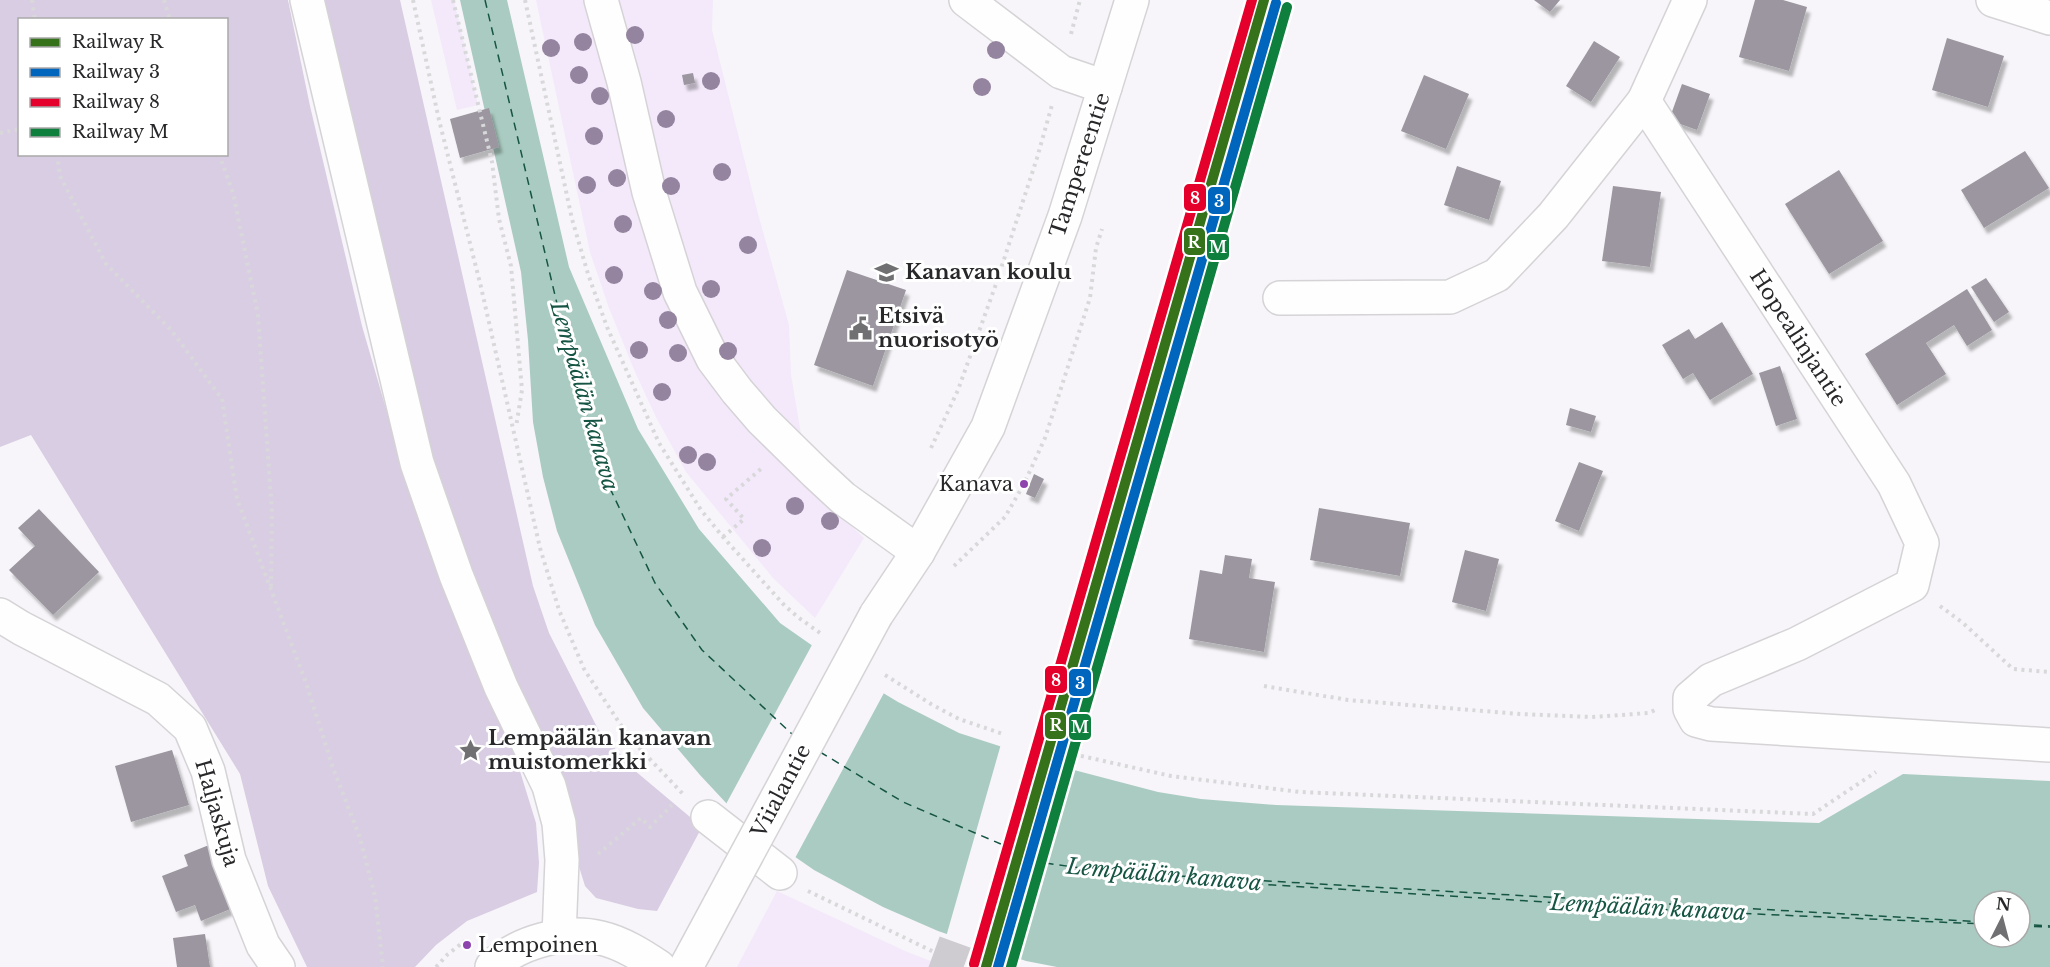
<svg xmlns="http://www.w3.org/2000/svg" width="2050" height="967" viewBox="0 0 2050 967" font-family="'Libre Baskerville',serif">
<defs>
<filter id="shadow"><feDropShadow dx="3.5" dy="6" stdDeviation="1.5" flood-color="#0004"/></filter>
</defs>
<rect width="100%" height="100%" fill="#f7f5f9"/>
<!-- green -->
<g fill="#f3e9fa">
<polygon points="431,0 454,0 478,105 457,110"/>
<polygon points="536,0 591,0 654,250 789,467 864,538 815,618 773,578 686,472 656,417 635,372 609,308 590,252"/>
<polygon points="609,0 713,0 712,30 757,210 789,325 791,375 803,446 708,330 671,233"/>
<polygon points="777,891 905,951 946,967 737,967"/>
</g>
<!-- forest -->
<g fill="#d9cde3" fill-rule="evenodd">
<path d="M 0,0 L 288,0 L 310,106 L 362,326 L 398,450 L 488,690 L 515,755 L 536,823 L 539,863 L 537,892 L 467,921 L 436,945 L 415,967 L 307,967 L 268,886 L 240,774 L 31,435 L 0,447 ZM 20,20 L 226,20 L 226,154 L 20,154 Z"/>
<polygon points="323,0 400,0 533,586 549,633 598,729 634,770 702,827 657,911 638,909 596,898 585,886 543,751 455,539 430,451"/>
</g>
<!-- water -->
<path fill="#aacbc1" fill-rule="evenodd" d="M 460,0 L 507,0 L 569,267 L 638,429 L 699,529 L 780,623 L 860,679 L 898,702 L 959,733 L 1074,770 L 1158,792 L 1201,799 L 1276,805 L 1819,823 L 1903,774 L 2050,781 L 2050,967 L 1057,967 L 1026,961 L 938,931 L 883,907 L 814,870 L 742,820 L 700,775 L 643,708 L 595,625 L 557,531 L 543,477 L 533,422 L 528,340 L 521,272 ZM 1984,901 L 2020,901 L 2020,937 L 1984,937 Z"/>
<!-- pier -->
<g fill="#f7f5f9">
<polygon points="813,643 885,691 794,860 740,822 725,806"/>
<polygon points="1001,744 1063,763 1007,958 946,937"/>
</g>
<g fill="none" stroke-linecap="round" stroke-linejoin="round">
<!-- ferry -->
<g stroke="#165544" stroke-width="1.5" stroke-dasharray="8 6" stroke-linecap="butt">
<polyline points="485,0 572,367 607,482 655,583 702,650 793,735"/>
<polyline points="820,752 903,802 1045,863 1145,877 1688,911 1984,924"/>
<polyline points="1110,872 1984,922"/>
<polyline points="2020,924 2050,926"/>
<polyline points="2020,926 2050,927"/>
</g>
</g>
<!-- building -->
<g fill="#9b969f" filter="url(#shadow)">
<polygon points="1534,0 1560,0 1550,12"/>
<polygon points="1755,0 1783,0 1807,7 1789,71 1739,57"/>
<polygon points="1947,38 2004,56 1988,107 1932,90"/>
<polygon points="1594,41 1620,57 1591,102 1566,86"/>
<polygon points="693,73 695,83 684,85 682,75"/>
<polygon points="1424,75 1469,94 1446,149 1401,131"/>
<polygon points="1682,84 1710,94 1697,130 1669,120"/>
<polygon points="489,108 499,147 460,158 450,119"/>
<polygon points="2025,151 2049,188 1984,228 1961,190"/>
<polygon points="1457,166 1501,181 1489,220 1444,205"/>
<polygon points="1839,170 1883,241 1829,274 1785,204"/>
<polygon points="1613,186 1661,192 1650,267 1602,261"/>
<polygon points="847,270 906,290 873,386 814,365"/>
<polygon points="1986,278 2009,312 1994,322 1971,287"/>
<polygon points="1967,289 1992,330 1967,346 1954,325 1926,343 1946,374 1897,405 1865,354"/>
<polygon points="1722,322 1753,374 1710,400 1693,373 1683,379 1662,345 1689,329 1695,339"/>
<polygon points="1780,366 1797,419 1776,426 1759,373"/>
<polygon points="1570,408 1596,416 1591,432 1566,425"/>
<polygon points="1579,462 1603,471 1579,531 1555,521"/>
<polygon points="1034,474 1044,479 1035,498 1026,494"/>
<polygon points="1319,508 1410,523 1400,576 1310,560"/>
<polygon points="39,509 99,572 53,615 9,570 35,546 18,528"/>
<polygon points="1465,550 1499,559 1486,611 1452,602"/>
<polygon points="1225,555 1252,559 1249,578 1275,582 1264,652 1189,639 1200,570 1222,574"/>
<polygon points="172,750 189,805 131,822 115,766"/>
<polygon points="209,845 233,908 201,921 195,905 176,912 162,876 188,866 184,855"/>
<polygon points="205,934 210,967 177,967 173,938"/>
</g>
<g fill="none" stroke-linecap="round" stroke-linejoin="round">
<!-- minor-tunnel -->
<polyline stroke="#ceccd0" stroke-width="33" stroke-dasharray="33 16" stroke-linecap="butt" points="934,952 975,967"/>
<defs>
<g id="minor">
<polyline points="307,0 417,463 456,575 501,687 549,786 559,823 562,860 559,936"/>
<polyline points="601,0 624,82 649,192 680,292 713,359 737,391 762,420 816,473 843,498 918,552"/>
<polyline points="966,0 1061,72 1105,87"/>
<polyline points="1690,0 1644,101 1894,484 1922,543 1912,585 1797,644 1711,680 1690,698 1690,709 1696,720 1711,724 2050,745"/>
<polyline points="1993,0 2050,18"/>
<polyline points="1280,298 1450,297 1497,275 1553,216 1644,101"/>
<polyline points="0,615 21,628 158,699 190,728 208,771 229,860 263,945 278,967"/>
<polyline points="708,817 780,873"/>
<path d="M 492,967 C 518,942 565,929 601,938 C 622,943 641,955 659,967"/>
</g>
<g id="major">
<polyline points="876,615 918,552 988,427 1065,216 1132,0"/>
<polyline points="686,967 720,904"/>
</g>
</defs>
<!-- minor casing -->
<use href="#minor" stroke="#d5d3d6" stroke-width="36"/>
<!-- major casing -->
<use href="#major" stroke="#d5d3d6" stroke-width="36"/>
<!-- path -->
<g stroke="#d8d8da" stroke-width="4" stroke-dasharray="3 4.5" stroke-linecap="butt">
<polyline points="32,0 35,20"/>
<polyline points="164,0 170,20"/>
<polyline points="413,0 439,120 481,287 540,548 559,610 584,669 628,736 683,794"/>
<polyline points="453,0 492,162 499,219 511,266 522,390 516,427"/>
<polyline points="525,0 572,219 588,274 607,327 659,443 701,510 723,537 785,606 799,618 823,635"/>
<polyline points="1071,34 1080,0"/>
<polyline points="0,133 20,129"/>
<polyline points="57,154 60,176 106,264 172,331 222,399 237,499 306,683 333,768 360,838 375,896 383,967"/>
<polyline points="219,154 233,193 258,315 272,513 271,590"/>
<polyline points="931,448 958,390 996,284 1037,158 1052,105"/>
<polyline points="723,537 744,519 726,499 762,468"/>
<polyline points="954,566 1005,517 1024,484 1045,438 1090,298 1096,248 1102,229"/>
<polyline points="1940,606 1963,623 2013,669 2050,672"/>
<polyline points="885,675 931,704 959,719 1003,734"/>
<polyline points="1264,686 1348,700 1520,714 1592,717 1649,713 1655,710"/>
<polyline points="1059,751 1171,776 1300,792 1813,814 1876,772"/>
<polyline points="598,854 641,818 650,827 672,805"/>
<polyline points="808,891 934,952"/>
<polyline points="436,967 448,954 465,941"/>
</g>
<!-- minor -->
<use href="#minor" stroke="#fefefe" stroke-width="33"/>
<!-- major -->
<use href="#major" stroke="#fefefe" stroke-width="33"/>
<defs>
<polyline id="major-bridge" points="720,904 876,615"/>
</defs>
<!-- major-bridge casing -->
<use href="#major-bridge" stroke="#d5d3d6" stroke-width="36" stroke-linecap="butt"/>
<!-- major-bridge -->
<use href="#major-bridge" stroke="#fefefe" stroke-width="33"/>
<defs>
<polyline id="rail-1" points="986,967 1264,0"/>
<polyline id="rail-2" points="998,967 1276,3"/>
<polyline id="rail-3" points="974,964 1252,0"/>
<polyline id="rail-4" points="1011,967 1287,7"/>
</defs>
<!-- rail-1 casing -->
<use href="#rail-1" stroke="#fff" stroke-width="15"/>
<!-- rail-2 casing -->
<use href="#rail-2" stroke="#fff" stroke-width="15"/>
<!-- rail-3 casing -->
<use href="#rail-3" stroke="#fff" stroke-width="15"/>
<!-- rail-4 casing -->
<use href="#rail-4" stroke="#fff" stroke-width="15"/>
<!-- rail-1 -->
<use href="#rail-1" stroke="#357219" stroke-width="10"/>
<!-- rail-2 -->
<use href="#rail-2" stroke="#0065bd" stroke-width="10"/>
<!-- rail-3 -->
<use href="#rail-3" stroke="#e4002b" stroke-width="10"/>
<!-- rail-4 -->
<use href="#rail-4" stroke="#0e7f3c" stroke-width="10"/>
</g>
<!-- trees -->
<g fill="#94849f">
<circle cx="635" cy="35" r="9"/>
<circle cx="583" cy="42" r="9"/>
<circle cx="551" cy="48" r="9"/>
<circle cx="996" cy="50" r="9"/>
<circle cx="579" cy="75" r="9"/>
<circle cx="711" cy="81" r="9"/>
<circle cx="982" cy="87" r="9"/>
<circle cx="600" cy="96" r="9"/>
<circle cx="666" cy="119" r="9"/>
<circle cx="594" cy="136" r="9"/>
<circle cx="722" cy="172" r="9"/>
<circle cx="617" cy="178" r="9"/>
<circle cx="587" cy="185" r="9"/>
<circle cx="671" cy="186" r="9"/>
<circle cx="623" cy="224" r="9"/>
<circle cx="748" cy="245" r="9"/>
<circle cx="614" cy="275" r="9"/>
<circle cx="711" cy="289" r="9"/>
<circle cx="653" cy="291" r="9"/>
<circle cx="668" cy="320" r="9"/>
<circle cx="639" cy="350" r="9"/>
<circle cx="728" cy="351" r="9"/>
<circle cx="678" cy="353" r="9"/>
<circle cx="662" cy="392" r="9"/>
<circle cx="688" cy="455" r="9"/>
<circle cx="707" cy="462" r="9"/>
<circle cx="795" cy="506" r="9"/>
<circle cx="830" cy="521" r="9"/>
<circle cx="762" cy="548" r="9"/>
</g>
<!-- icons -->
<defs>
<symbol id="school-bare" viewBox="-9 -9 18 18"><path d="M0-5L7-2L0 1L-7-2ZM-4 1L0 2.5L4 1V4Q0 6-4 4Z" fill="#706f72" stroke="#fff" stroke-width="2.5" paint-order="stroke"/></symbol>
<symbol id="civic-bare" viewBox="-9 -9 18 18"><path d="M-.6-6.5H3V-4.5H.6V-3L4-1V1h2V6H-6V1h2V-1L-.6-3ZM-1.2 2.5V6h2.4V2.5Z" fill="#706f72" stroke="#fff" stroke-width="2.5" paint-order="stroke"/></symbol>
<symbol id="sight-bare" viewBox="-9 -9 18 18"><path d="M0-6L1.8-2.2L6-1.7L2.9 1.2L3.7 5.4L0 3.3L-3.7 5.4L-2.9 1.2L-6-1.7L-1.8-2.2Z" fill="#706f72" stroke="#fff" stroke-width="2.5" paint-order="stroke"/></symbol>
</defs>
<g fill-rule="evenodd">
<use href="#school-bare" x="870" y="256" width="33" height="33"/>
<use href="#civic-bare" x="844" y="312" width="33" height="33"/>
<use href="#sight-bare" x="454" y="734" width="33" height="33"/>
</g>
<!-- markers -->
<g fill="#8e44ad" stroke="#fff" stroke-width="2">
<circle cx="1024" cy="484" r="5"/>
<circle cx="467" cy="945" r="5"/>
</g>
<g text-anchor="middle" stroke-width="6" stroke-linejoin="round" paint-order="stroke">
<!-- bus labels -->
<g font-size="20" fill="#28272a" stroke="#fff" text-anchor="end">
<text x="1013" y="491">Kanava</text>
<text x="478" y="952" text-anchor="start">Lempoinen</text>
</g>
<!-- street labels -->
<g font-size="21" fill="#28272a" stroke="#fff">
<text transform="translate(1080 165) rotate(-72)" y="7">Tampereentie</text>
<text transform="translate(1798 338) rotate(57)" y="7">Hopealinjantie</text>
<text transform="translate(781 791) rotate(-62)" y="7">Viialantie</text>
<text transform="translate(217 813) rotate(74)" y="7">Haljaskuja</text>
</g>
<!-- poi labels -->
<g font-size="21" font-weight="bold" fill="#28272a" stroke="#fff" text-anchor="start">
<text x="905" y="279">Kanavan koulu</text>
<text x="878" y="323">Etsivä<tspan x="878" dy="24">nuorisotyö</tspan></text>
<text x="488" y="745">Lempäälän kanavan<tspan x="488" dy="24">muistomerkki</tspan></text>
</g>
<!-- water labels -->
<g font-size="22" font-style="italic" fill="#165544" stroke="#fff">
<text transform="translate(585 396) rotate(74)" y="8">Lempäälän kanava</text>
<text transform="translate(1164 874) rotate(5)" y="8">Lempäälän kanava</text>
<text transform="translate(1648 907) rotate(3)" y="8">Lempäälän kanava</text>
</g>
</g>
<g stroke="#fff" stroke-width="2">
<rect x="1183" y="183" width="24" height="29" rx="6" fill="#e4002b"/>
<rect x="1207" y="186" width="24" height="29" rx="6" fill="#0065bd"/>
<rect x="1183" y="227" width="23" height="29" rx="6" fill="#357219"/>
<rect x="1206" y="233" width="24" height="28" rx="6" fill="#0e7f3c"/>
<rect x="1044" y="665" width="24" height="29" rx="6" fill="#e4002b"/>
<rect x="1068" y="668" width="24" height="29" rx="6" fill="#0065bd"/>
<rect x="1044" y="711" width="23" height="29" rx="6" fill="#357219"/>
<rect x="1068" y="713" width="24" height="28" rx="6" fill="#0e7f3c"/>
</g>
<g font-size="16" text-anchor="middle" font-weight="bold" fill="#fff">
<text x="1195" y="204">8</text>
<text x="1219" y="207">3</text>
<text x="1194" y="248">R</text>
<text x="1218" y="253">M</text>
<text x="1056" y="686">8</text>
<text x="1080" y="689">3</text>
<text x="1056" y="731">R</text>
<text x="1080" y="733">M</text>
</g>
<!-- legend -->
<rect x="18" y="18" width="210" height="138" fill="#ffffff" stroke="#a9a9aa" stroke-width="1.5"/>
<rect x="30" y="38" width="30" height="9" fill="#357219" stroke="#a9a9aa" stroke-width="1.5"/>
<text x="72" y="48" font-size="18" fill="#28272a">Railway R</text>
<rect x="30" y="68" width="30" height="9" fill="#0065bd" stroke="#a9a9aa" stroke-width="1.5"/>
<text x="72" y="78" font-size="18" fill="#28272a">Railway 3</text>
<rect x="30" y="98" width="30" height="9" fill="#e4002b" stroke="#a9a9aa" stroke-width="1.5"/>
<text x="72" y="108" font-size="18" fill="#28272a">Railway 8</text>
<rect x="30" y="128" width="30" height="9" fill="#0e7f3c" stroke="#a9a9aa" stroke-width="1.5"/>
<text x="72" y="138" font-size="18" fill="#28272a">Railway M</text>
<!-- north arrow -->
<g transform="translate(2002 919) rotate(6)"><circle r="28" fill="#ffffff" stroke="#a9a9aa" stroke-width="1.5"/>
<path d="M0-4.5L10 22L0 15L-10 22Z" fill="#706f72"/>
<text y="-9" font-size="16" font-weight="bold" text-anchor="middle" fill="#28272a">N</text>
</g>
</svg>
